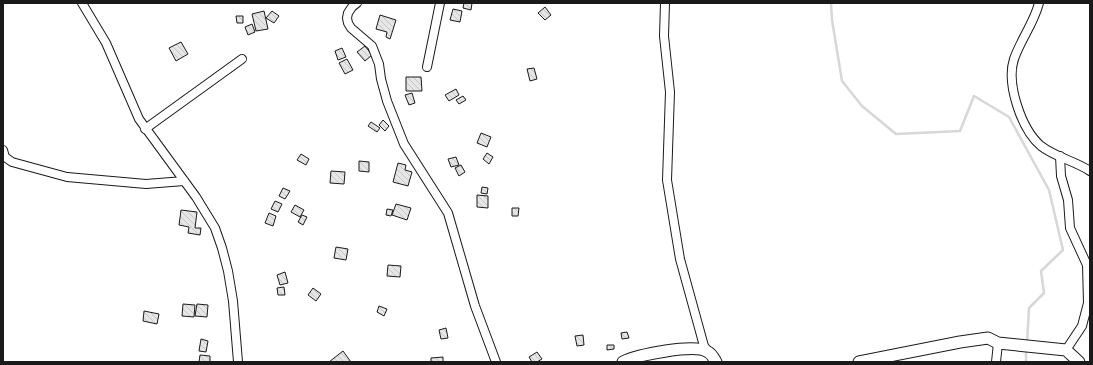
<svg xmlns="http://www.w3.org/2000/svg" width="1093" height="365" viewBox="0 0 1093 365" font-family="Poppins,sans-serif">
<defs>
<pattern id="building-back-hatch" width="6" height="6" patternUnits="userSpaceOnUse"><rect width="6" height="6" fill="#e6e6e6"/><path d="M-1 5l2 2M0 0l6 6M5-1l2 2" fill="none" stroke="#c5c5c5"/></pattern>
</defs>
<rect width="100%" height="100%" fill="#fff"/>
<g fill="none" stroke-linecap="round" stroke-linejoin="round">
<!-- stream -->
<g stroke="#d7d7d7" stroke-width="2.5">
<polyline points="831,3 832,20 842,81 862,106 896,134 960,131 974,96 1009,117 1049,190 1063,250 1041,271 1044,293 1029,308 1027,344"/>
<polyline points="1026,362 1026,349"/>
</g>
</g>
<!-- building -->
<g fill="url(#building-back-hatch)" stroke="#1a1a1a">
<polygon points="464,3 472,3 471,10 463,8"/>
<polygon points="545,7 551,15 545,20 538,13"/>
<polygon points="453,9 462,11 460,22 450,20"/>
<polygon points="264,11 268,29 256,31 252,14"/>
<polygon points="272,11 279,16 274,23 266,18"/>
<polygon points="380,15 396,20 390,39 386,37 387,32 376,29"/>
<polygon points="236,16 243,16 243,23 237,23"/>
<polygon points="252,24 255,32 248,35 245,27"/>
<polygon points="181,42 188,54 176,61 169,48"/>
<polygon points="365,46 372,55 365,61 357,52"/>
<polygon points="342,48 346,57 338,60 335,51"/>
<polygon points="347,59 353,70 345,74 339,63"/>
<polygon points="534,68 537,79 530,81 527,69"/>
<polygon points="406,77 421,77 422,91 406,91"/>
<polygon points="456,89 459,95 449,101 445,95"/>
<polygon points="412,93 415,103 409,105 405,95"/>
<polygon points="463,96 466,100 459,104 456,100"/>
<polygon points="383,120 389,126 385,131 379,125"/>
<polygon points="371,122 380,128 377,132 368,126"/>
<polygon points="481,133 491,137 487,147 477,143"/>
<polygon points="487,153 493,157 489,164 483,159"/>
<polygon points="301,154 309,159 306,165 297,160"/>
<polygon points="456,157 459,165 451,167 448,159"/>
<polygon points="359,161 369,162 369,172 359,171"/>
<polygon points="398,163 406,165 405,170 412,172 408,186 393,182"/>
<polygon points="461,165 465,172 459,176 455,168"/>
<polygon points="331,171 345,172 344,184 330,183"/>
<polygon points="482,187 488,188 487,194 481,193"/>
<polygon points="283,188 290,191 285,199 279,196"/>
<polygon points="477,195 488,196 488,208 477,207"/>
<polygon points="275,201 282,204 278,212 271,209"/>
<polygon points="396,204 411,208 407,220 392,215"/>
<polygon points="295,205 304,210 300,217 291,212"/>
<polygon points="512,208 519,208 518,216 512,216"/>
<polygon points="387,209 393,210 391,216 386,215"/>
<polygon points="181,210 197,212 195,228 201,228 200,235 188,233 189,227 179,225"/>
<polygon points="269,213 276,216 273,226 265,223"/>
<polygon points="302,215 307,217 303,225 298,222"/>
<polygon points="336,247 348,249 346,260 334,258"/>
<polygon points="388,265 401,266 400,277 387,276"/>
<polygon points="285,272 288,283 280,285 277,275"/>
<polygon points="284,287 285,295 278,295 277,288"/>
<polygon points="313,288 321,294 316,301 308,295"/>
<polygon points="183,304 195,305 194,317 182,316"/>
<polygon points="197,304 208,305 207,317 195,316"/>
<polygon points="379,306 387,309 384,316 377,312"/>
<polygon points="144,311 159,314 157,324 143,321"/>
<polygon points="446,328 448,338 441,339 439,330"/>
<polygon points="627,332 629,338 622,339 621,333"/>
<polygon points="583,335 584,345 577,346 575,336"/>
<polygon points="201,339 208,341 206,352 199,351"/>
<polygon points="607,345 614,345 614,349 607,350"/>
<polygon points="343,351 351,362 329,362"/>
<polygon points="537,352 542,359 537,362 532,362 529,357"/>
<polygon points="200,355 210,356 210,362 199,362"/>
<polygon points="443,357 443,362 431,362 431,358"/>
</g>
<g fill="none" stroke-linecap="round" stroke-linejoin="round">
<defs>
<g id="street">
<polyline points="82,3 106,43 139,119 196,197 215,228 222,248 228,271 233,301 238,362"/>
<polyline points="357,3 352,7 348,13 347,18 348,23 351,28 372,46 379,64 381,79 387,101 404,144 448,213 475,306 496,362"/>
<polyline points="665,3 664,36 670,92 667,180 680,259 704,346 708,351"/>
<path d="M 1039,3 C 1034,23 1021,39 1014,59 C 1006,83 1021,129 1041,146 C 1055,157 1075,161 1090,171"/>
<polyline points="427,67 440,3"/>
<polyline points="145,129 242,59"/>
<polyline points="3,150 5,157 12,162 67,177 146,184 184,181"/>
<polyline points="1060,156 1061,176 1068,200 1070,228 1087,265 1088,303 1082,326 1066,350"/>
<polyline points="996,362 998,343"/>
</g>
<g id="secondary">
<path d="M 623,362 C 637,355 695,343 708,352 C 712,354 714,359 716,362"/>
<polyline points="859,362 960,342 988,338 998,343 1066,350 1079,362"/>
</g>
</defs>
<!-- street casing -->
<use href="#street" stroke="#1a1a1a" stroke-width="10"/>
<!-- secondary casing -->
<use href="#secondary" stroke="#1a1a1a" stroke-width="13"/>
<!-- street -->
<use href="#street" stroke="#fff" stroke-width="8"/>
<!-- secondary -->
<use href="#secondary" stroke="#fff" stroke-width="11"/>
</g>
<!-- border -->
<rect width="1093" height="365" fill="none" stroke="#1a1a1a" stroke-width="8"/>
</svg>
